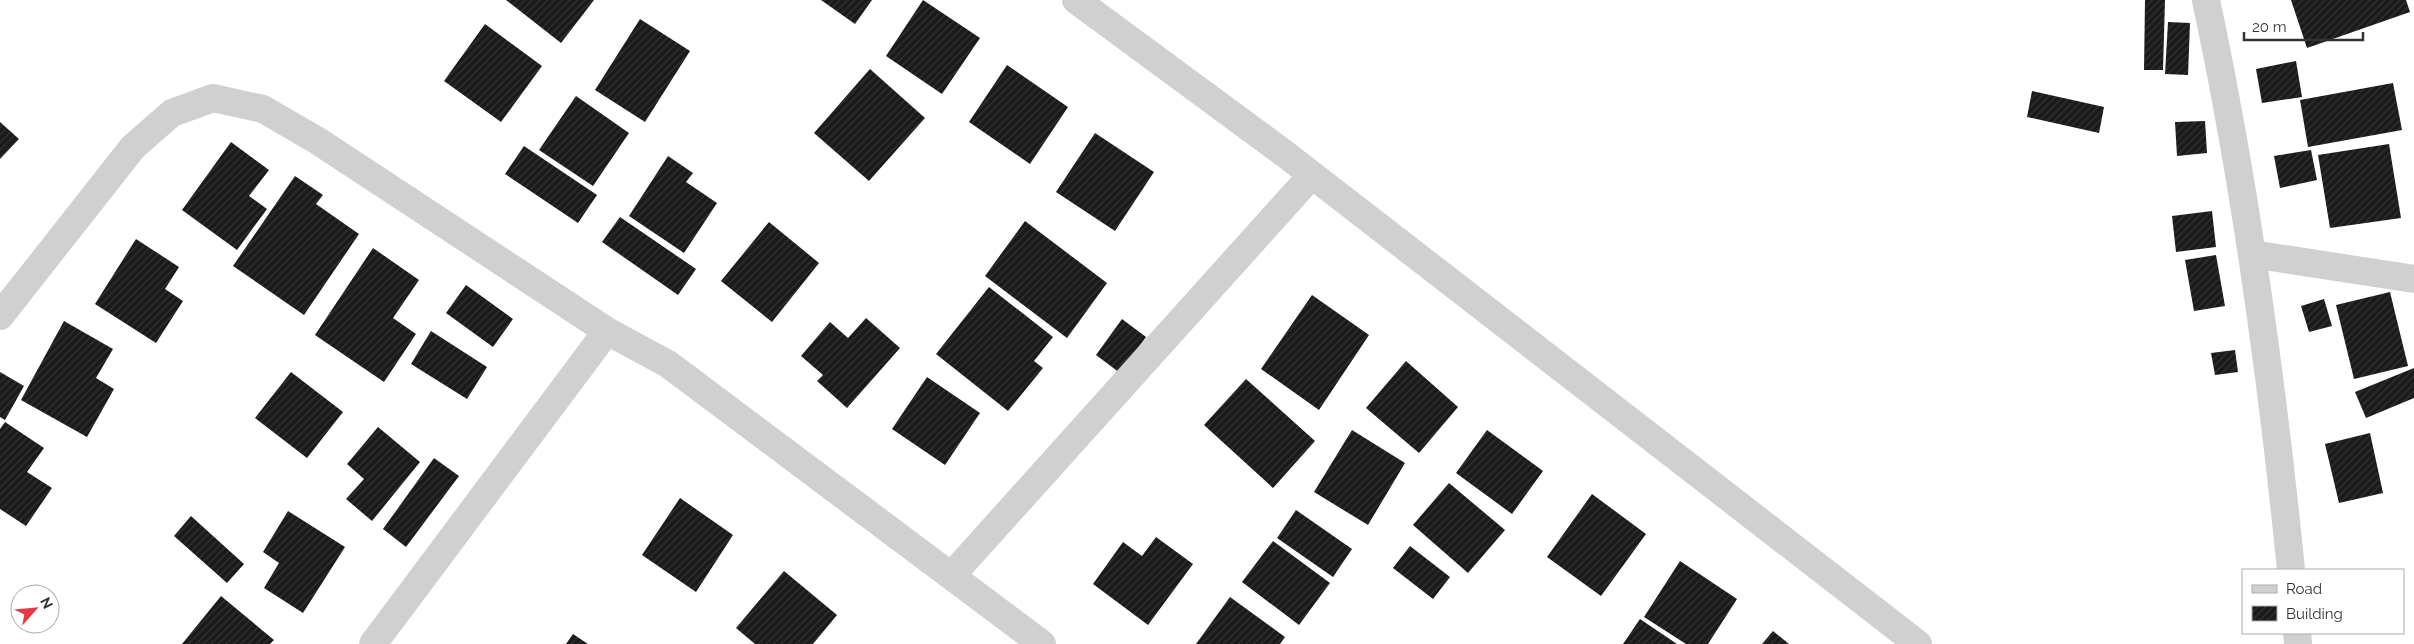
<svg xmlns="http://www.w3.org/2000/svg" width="2414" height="644" viewBox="0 0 2414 644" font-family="Raleway,sans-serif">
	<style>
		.building { fill: url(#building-hatch) }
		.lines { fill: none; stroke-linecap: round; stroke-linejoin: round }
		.minor { stroke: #d0d0d0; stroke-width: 28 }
		.tertiary { stroke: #d0d0d0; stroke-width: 28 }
	</style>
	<defs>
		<pattern id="building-hatch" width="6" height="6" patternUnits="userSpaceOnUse" patternTransform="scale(1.25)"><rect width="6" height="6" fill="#1a1a1a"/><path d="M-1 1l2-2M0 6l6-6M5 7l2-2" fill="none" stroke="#333"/></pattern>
	</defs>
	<rect width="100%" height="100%" fill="#fff"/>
	<path class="building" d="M506 0H594L561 43Z
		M821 0H872L855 24Z
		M923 0 980 38 942 94 886 56Z
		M2145 0H2165L2163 70H2144Z
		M2291 0H2406L2410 12 2307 48Z
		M640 19 690 51 645 122 595 90Z
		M2168 22 2190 23 2188 75 2165 74Z
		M485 24 542 66 501 122 444 81Z
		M2296 61 2302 97 2262 103 2256 69Z
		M1007 65 1068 107 1030 164 969 122Z
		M870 69 925 118 869 181 814 133Z
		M2393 83 2402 130 2308 147 2300 100Z
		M2032 91 2104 107 2099 133 2027 117Z
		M576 96 629 133 593 186 539 150Z
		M2205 121 2207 153 2177 156 2175 122Z
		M0 122 19 139 0 159Z
		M1095 133 1154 172 1115 231 1056 192Z
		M231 142 269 170 249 196 267 209 237 250 182 210Z
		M2389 144 2401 218 2330 228 2318 155Z
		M524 146 597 195 578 223 505 174Z
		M2311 150 2317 180 2280 188 2274 156Z
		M668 156 693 173 686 182 717 203 684 253 629 216Z
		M295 176 323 195 316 204 359 234 304 315 233 266Z
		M2212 211 2216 247 2176 252 2172 216Z
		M620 217 696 269 678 295 602 242Z
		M1025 221 1107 283 1067 338 985 276Z
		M769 222 819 263 772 322 721 281Z
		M136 239 179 267 165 289 183 301 156 343 95 304Z
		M373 248 419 280 393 318 416 334 384 382 315 335Z
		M2216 255 2225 306 2194 311 2185 260Z
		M466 285 513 319 493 347 446 313Z
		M989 287 1053 337 1034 361 1043 368 1008 411 936 354Z
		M2390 292 2408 366 2354 379 2336 305Z
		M1312 295 1369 335 1319 410 1261 369Z
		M2324 299 2332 326 2309 332 2301 306Z
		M866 318 900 348 847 408 817 381 823 375 801 356 830 322 848 338Z
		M1122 319 1146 337 1120 373 1096 355Z
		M64 321 113 349 96 378 114 389 87 437 21 400Z
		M431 331 487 367 467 399 411 364Z
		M2235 350 2238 372 2215 375 2211 353Z
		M1406 361 1458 407 1419 453 1366 408Z
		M2414 368V398L2366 418 2355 392Z
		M0 372 24 386 5 420 0 417Z
		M291 372 343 412 307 458 255 418Z
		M927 377 980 413 945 465 892 429Z
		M1246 379 1315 441 1273 488 1204 425Z
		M5 422 44 448 27 472 52 488 26 526 0 509V429Z
		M378 427 420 462 372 521 346 499 364 479 347 464Z
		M1352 430 1405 463 1368 525 1314 492Z
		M1487 430 1543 471 1512 514 1456 473Z
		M2370 433 2383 493 2339 503 2325 444Z
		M434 458 459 476 406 547 383 529Z
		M1449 483 1505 530 1468 573 1413 525Z
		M1592 494 1646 534 1601 596 1547 557Z
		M680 498 733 535 696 592 642 555Z
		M1296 510 1352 549 1333 577 1277 538Z
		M288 511 345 547 303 613 264 588 279 563 263 552Z
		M191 516 244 564 227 583 174 536Z
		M1156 537 1193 564 1148 625 1093 584 1123 542 1142 556Z
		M1273 541 1330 583 1299 625 1242 582Z
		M1410 546 1450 577 1433 599 1393 568Z
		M1680 561 1737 599 1708 644H1686L1644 617Z
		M784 571 837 615 813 644H755L736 628Z
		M221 596 274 640 270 644H182Z
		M1230 597 1285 637 1280 644H1196Z
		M1640 619 1677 644H1623Z
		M1773 631 1789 644H1762Z
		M573 634 588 644H566Z"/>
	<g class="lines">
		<path class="minor" d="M1076 0 1285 154 1918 644
			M2252 254 2414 279
			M0 316 133 147 172 113 213 98 263 109 318 141 607 331 668 364 1042 644
			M952 575 1312 175
			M373 644 607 331"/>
		<path class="tertiary" d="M2206 0C2246 188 2272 379 2291 570
			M2297 633 2298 644"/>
	</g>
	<rect x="2242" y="569" width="162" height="65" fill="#ffffff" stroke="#adadad"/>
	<rect x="2252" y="585" width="25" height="8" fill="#d0d0d0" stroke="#adadad"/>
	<text x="2286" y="594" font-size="15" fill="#333333">Road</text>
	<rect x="2252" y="606" width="25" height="15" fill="url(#building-hatch)" stroke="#adadad"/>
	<text x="2286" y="619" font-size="15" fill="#333333">Building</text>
	<g transform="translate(35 609) rotate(63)"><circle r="24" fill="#ffffff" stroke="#adadad"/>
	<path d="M0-4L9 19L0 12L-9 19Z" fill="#e63946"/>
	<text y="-8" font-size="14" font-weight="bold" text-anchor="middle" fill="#333333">N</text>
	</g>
	<path d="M2244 32v8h119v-8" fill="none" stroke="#333333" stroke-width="2.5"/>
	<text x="2252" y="32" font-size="15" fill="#333333" stroke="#ffffff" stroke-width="4" paint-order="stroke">20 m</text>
</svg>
